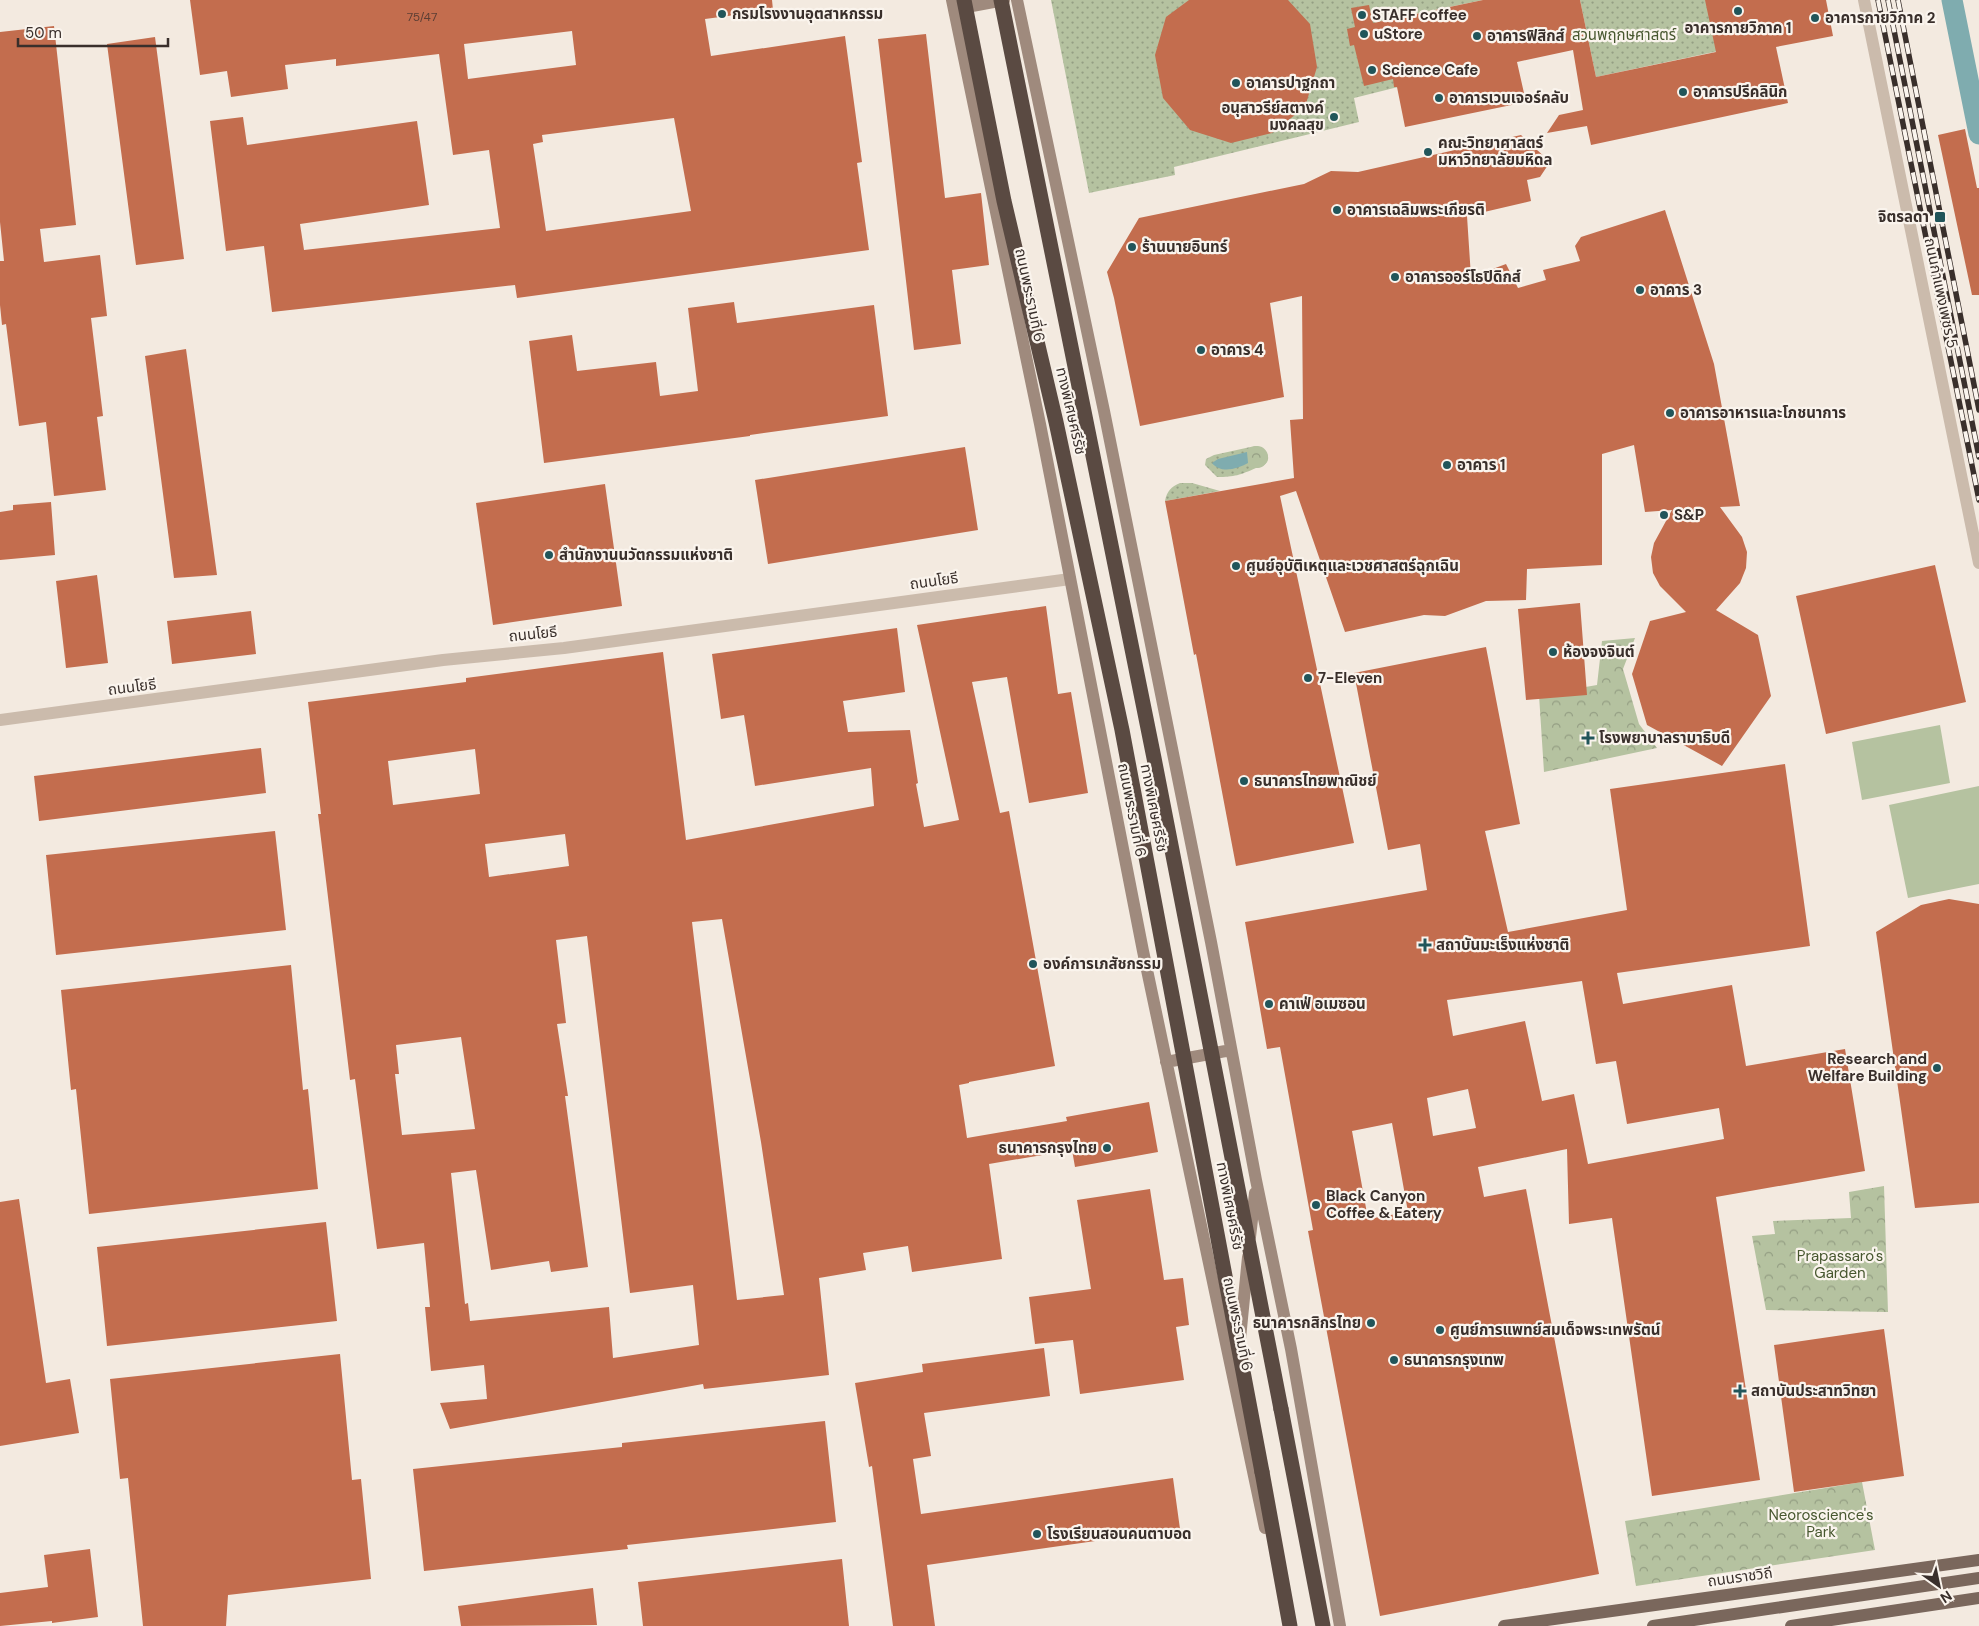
<svg xmlns="http://www.w3.org/2000/svg" width="1979" height="1626" viewBox="0 0 1979 1626" font-family="'DM Sans','Noto Sans Thai',sans-serif">
	<style>
		.grass { fill: url(#grass-dots) }
		.forest { fill: url(#forest-crowns) }
		.pitch { fill: #b5c2a0 }
		.water { fill: #7facaf }
		.lines { fill: none; stroke-linecap: round; stroke-linejoin: round }
		.canal { stroke: #7facaf; stroke-width: 21 }
		.building { fill: #c36d4e; fill-rule: evenodd }
		.tertiary { stroke: #cbbbac; stroke-width: 12 }
		.secondary { stroke: #9f8a7d; stroke-width: 12 }
		.primary { stroke: #7a675c; stroke-width: 12 }
		.motorway { stroke: #5a4a42; stroke-width: 15 }
		.rail-casing { stroke: #392f2b; stroke-width: 5.5 }
		.rail { stroke: #faf4ed; stroke-width: 4; stroke-dasharray: 11; stroke-linecap: butt }
		.motorway-bridge { stroke: #5a4a42; stroke-width: 15 }
		.poi-dot { fill: #21555a; stroke: #faf4ed; stroke-width: 2 }
		.labels { text-anchor: middle; dominant-baseline: central; stroke-width: 4.5; stroke-linejoin: round; paint-order: stroke }
		.number-label { font-size: 12px; fill: #5c3e34 }
		.poi-label { font-size: 15px; font-weight: bold; fill: #392f2b; stroke: #faf4ed; text-anchor: start }
		.park-label { font-size: 15px; fill: #47572f; stroke: #faf4ed }
		.street-label { font-size: 15px; fill: #392f2b; stroke: #faf4ed }
	</style>
	<defs>
		<pattern id="grass-dots" width="8" height="8" patternUnits="userSpaceOnUse" patternTransform="scale(1.25)"><rect width="8" height="8" fill="#b5c2a0"/><path d="M2 2h.1M6 6h.1" fill="none" stroke="#949e83" stroke-width="1.8" stroke-linecap="round"/></pattern>
		<pattern id="forest-crowns" width="20" height="18" patternUnits="userSpaceOnUse" patternTransform="scale(1.25)"><rect width="20" height="18" fill="#b5c2a0"/><path d="M2 6a3 3 0 1 1 6 0M12 15a3 3 0 1 1 6 0" fill="none" stroke="#949e83"/></pattern>
	</defs>
	<rect width="100%" height="100%" fill="#f3eae0"/>
	<path class="grass" d="M1051 0H1483L1381 21 1398 87 1354 98 1359 122 1174 167 1175 175 1089 193Z
		M1580 0H1705L1775 39 1596 77Z
		M1255 446C1264 446 1274 458 1264 465 1260 468 1260 467 1256 468 1240 475 1235 477 1217 477L1205 465 1206 459 1214 455Z
		M1180 483H1192L1220 491 1165 501C1167 491 1171 487 1180 483Z"/>
	<path class="forest" d="M1246 457a11 11 0 1 1 22 0a11 11 0 1 1-22 0Z
		M1635 638 1623 669 1639 724 1657 748 1544 772 1539 695 1597 685 1602 641Z
		M1884 1186 1888 1312 1766 1310 1752 1236 1775 1234 1773 1221 1851 1218 1849 1192Z
		M1862 1482 1875 1550 1636 1586 1625 1521Z"/>
	<path class="pitch" d="M1940 725 1950 783 1862 800 1852 742Z
		M1979 786V884L1908 898 1889 805Z"/>
	<path class="water" d="M1247 452 1248 463C1237 469 1221 474 1212 463L1218 459Z"/>
	<g class="lines">
		<path class="canal" d="M1952 0 1979 134"/>
	</g>
	<path class="building" d="M190 0H772L773 10 705 19 711 56 845 36 862 162 857 163 869 250 517 298 515 285 272 312 264 246 226 251 210 121 243 117 247 145 417 121 429 205 300 224 304 250 500 228 489 150 453 155 439 54 336 66V59L285 65 288 89 231 97 227 71 200 75ZM572 31 576 65 468 79 464 44ZM674 118 691 211 546 231 533 144 543 142 542 135Z
		M1189 0H1288L1310 24 1317 67 1305 107 1272 133 1231 143 1190 130 1163 98 1155 55 1166 17Z
		M1483 0H1580L1596 77 1716 52 1705 0H1826L1833 36 1776 47 1788 103 1591 145 1587 126 1547 133 1559 115 1583 110 1573 50 1517 62 1526 102 1405 127 1397 87H1394L1393 79 1364 86 1354 45 1350 46 1347 29 1355 27 1351 8 1369 5 1373 23Z
		M54 26 76 225 40 229 44 262 100 255 107 316 91 318 103 416 97 417 106 490 54 496 46 422 19 426 6 324 2 325 0 305V261H4L0 222V32Z
		M926 34 945 198 981 193 989 265 952 270 961 344 914 350 878 39Z
		M155 37 184 259 136 265 107 44Z
		M1965 129 1977 188H1979V295H1972L1938 135Z
		M1521 135 1550 162 1540 177 1527 180 1531 201 1467 216 1471 277 1506 264 1518 288 1546 280 1543 270 1580 261 1575 246 1581 237 1665 210 1714 364 1740 506 1720 507 1742 537 1747 552 1746 568 1740 583 1716 610 1758 635 1771 696 1722 766 1647 725 1632 674 1650 621 1686 612 1660 586 1653 573 1651 557 1654 543 1672 510 1645 512 1634 445 1602 454V565L1527 569 1526 600 1486 601 1445 616 1424 615 1345 632 1296 491 1280 496 1354 843 1236 866 1196 654 1194 655 1165 501 1294 478 1290 420 1303 419 1302 296 1270 303 1284 397 1140 426 1114 298 1107 272 1139 218 1304 184 1331 171 1358 172Z
		M734 302 737 323 874 305 888 416 750 435V436L544 463 529 341 572 335 577 371 656 362 660 396 698 391 688 308Z
		M186 349 217 575 174 578 145 356Z
		M965 447 978 530 768 564 755 480Z
		M605 484 622 606 493 625 476 503Z
		M51 502 55 555 0 560V512L13 510V505Z
		M1935 565 1966 702 1826 734 1796 596Z
		M97 575 108 663 66 668 56 581Z
		M1580 603 1587 695 1526 700 1518 609Z
		M1046 606 1058 694 1071 692 1088 793 1029 803 1007 677 972 682 1000 813 1009 811 1055 1066 969 1082V1083L959 1085 967 1138 1067 1121 1066 1117 1149 1102 1158 1152 1075 1167 1072 1150 989 1164 1002 1259 912 1272 908 1246 863 1253 866 1270 819 1278 829 1375 704 1389 703 1384 450 1429 440 1403 487 1399 484 1365 431 1371 425 1307H430L424 1243 377 1249 355 1079 350 1080 318 814H321L308 702 466 682V678L663 652 686 840 874 806 871 768 755 786 744 715 721 719 712 654 897 628 905 692 843 701 848 732 910 730 918 783 916 784 924 827 959 820 917 625ZM475 749 480 794 393 805 388 761ZM565 834 569 866 489 877 485 844ZM722 919 761 1142 784 1295 737 1300 692 922ZM587 936 630 1293 693 1285 699 1345 613 1358 609 1307 470 1321 468 1303 465 1304 451 1173 476 1170 491 1270 549 1261 551 1272 588 1267 565 1096H568L557 1024 566 1023 556 940ZM461 1037 475 1129 402 1135 395 1074H399L396 1045Z
		M251 611 256 654 172 664 167 621Z
		M1486 647 1520 824 1485 831 1508 932 1627 910 1610 789 1785 764 1810 946 1617 973 1623 1004 1732 985 1746 1066 1845 1049 1865 1171 1716 1197 1760 1480 1652 1496 1612 1218 1569 1224 1567 1149 1478 1167 1484 1197 1526 1189 1599 1574 1380 1616 1308 1231 1313 1230 1280 1047 1267 1049 1245 922 1427 890 1420 844 1388 850 1354 673ZM1582 981 1596 1064 1616 1061 1627 1124 1719 1108 1724 1139 1588 1164 1574 1094 1542 1101 1525 1021 1453 1036 1447 1000ZM1468 1089 1476 1128 1433 1136 1427 1098ZM1392 1123 1408 1212 1368 1219 1352 1131Z
		M261 748 266 793 39 821 34 776Z
		M275 831 286 930 56 955 46 855Z
		M1949 899 1979 904V1203L1915 1208 1876 932 1921 905Z
		M291 965 303 1090 308 1089 318 1189 89 1214 76 1089 71 1090 61 990Z
		M1150 1189 1164 1280 1183 1278 1189 1325 1176 1327 1184 1380 1080 1394 1073 1340 1035 1344 1029 1297 1091 1289 1077 1200Z
		M19 1199 46 1383 70 1379 79 1433 0 1446V1202Z
		M326 1222 337 1321 107 1346 97 1247Z
		M1884 1329 1904 1476 1794 1492 1774 1345Z
		M1044 1348 1050 1396 924 1413 931 1456 913 1459 921 1514 1173 1478 1180 1529 927 1565 935 1626H893L872 1466 869 1467 855 1383 923 1372 922 1364Z
		M340 1354 352 1480 361 1479 371 1579 228 1595 226 1626H143L128 1478 120 1479 110 1379Z
		M825 1421 836 1522 627 1545 628 1549 424 1571 413 1469 622 1447V1443Z
		M90 1549 98 1617 52 1623V1621L0 1626V1593L48 1587 44 1555Z
		M842 1559 849 1626H643L638 1582Z
		M593 1588 597 1625 461 1626 458 1606Z"/>
	<g class="lines">
		<path class="tertiary" d="M1864 0 1979 563
			M0 720 443 660 564 648 1070 579"/>
		<path class="secondary" d="M952 0 1040 424 1143 951 1265 1528
			M1017 0 1104 411 1211 942 1256 1180 1291 1349 1340 1626
			M956 9 1004 0
			M1166 1062 1231 1050
			M1250 1237 1255 1193
			M1240 1339 1248 1257"/>
		<path class="primary" d="M1504 1626 1979 1560
			M1653 1626 1979 1578
			M1791 1626 1979 1598"/>
		<path class="motorway" d="M1281 1409 1323 1626
			M1262 1472 1290 1626"/>
		<defs>
			<path id="rail" d="M1878 0 1979 500
				M1888 0 1979 457
				M1898 0 1979 410"/>
		</defs>
		<use href="#rail" class="rail-casing"/>
		<use href="#rail" class="rail"/>
		<path class="motorway-bridge" d="M964 0 1004 201 1056 422 1122 730 1262 1472
			M1001 0 1154 758 1281 1409"/>
	</g>
	<g class="poi-dot">
		<circle cx="1738" cy="11" r="5"/>
		<circle cx="722" cy="14" r="5"/>
		<circle cx="1362" cy="15" r="5"/>
		<circle cx="1815" cy="18" r="5"/>
		<circle cx="1364" cy="34" r="5"/>
		<circle cx="1477" cy="36" r="5"/>
		<circle cx="1372" cy="70" r="5"/>
		<circle cx="1236" cy="83" r="5"/>
		<circle cx="1683" cy="92" r="5"/>
		<circle cx="1439" cy="98" r="5"/>
		<circle cx="1334" cy="117" r="5"/>
		<circle cx="1428" cy="152" r="5"/>
		<circle cx="1337" cy="210" r="5"/>
		<rect x="1934" y="211" width="12" height="12" rx="2.5"/>
		<circle cx="1132" cy="247" r="5"/>
		<circle cx="1395" cy="277" r="5"/>
		<circle cx="1640" cy="290" r="5"/>
		<circle cx="1201" cy="350" r="5"/>
		<circle cx="1670" cy="413" r="5"/>
		<circle cx="1447" cy="465" r="5"/>
		<circle cx="1664" cy="515" r="5"/>
		<circle cx="549" cy="555" r="5"/>
		<circle cx="1236" cy="566" r="5"/>
		<circle cx="1553" cy="652" r="5"/>
		<circle cx="1308" cy="678" r="5"/>
		<path d="M1585.5 730.5h5v5h5v5h-5v5h-5v-5h-5v-5h5z"/>
		<circle cx="1244" cy="781" r="5"/>
		<path d="M1422.5 937.5h5v5h5v5h-5v5h-5v-5h-5v-5h5z"/>
		<circle cx="1033" cy="964" r="5"/>
		<circle cx="1269" cy="1004" r="5"/>
		<circle cx="1937" cy="1068" r="5"/>
		<circle cx="1107" cy="1148" r="5"/>
		<circle cx="1316" cy="1205" r="5"/>
		<circle cx="1371" cy="1323" r="5"/>
		<circle cx="1440" cy="1330" r="5"/>
		<circle cx="1394" cy="1360" r="5"/>
		<path d="M1737.5 1383.5h5v5h5v5h-5v5h-5v-5h-5v-5h5z"/>
		<circle cx="1037" cy="1534" r="5"/>
	</g>
	<g class="labels">
		<g class="number-label">
			<text x="422" y="17">75/47</text>
		</g>
		<g class="poi-label">
			<text x="732" y="14">กรมโรงงานอุตสาหกรรม</text>
			<text x="1372" y="15">STAFF coffee</text>
			<text x="1825" y="18">อาคารกายวิภาค 2</text>
			<text x="1738" y="28" text-anchor="middle">อาคารกายวิภาค 1</text>
			<text x="1374" y="34">uStore</text>
			<text x="1487" y="36">อาคารฟิสิกส์</text>
			<text x="1382" y="70">Science Cafe</text>
			<text x="1246" y="83">อาคารปาฐกถา</text>
			<text x="1693" y="92">อาคารปรีคลินิก</text>
			<text x="1449" y="98">อาคารเวนเจอร์คลับ</text>
			<text x="1324" y="108" text-anchor="end">อนุสาวรีย์สตางค์<tspan x="1324" dy="17">มงคลสุข</tspan></text>
			<text x="1438" y="143">คณะวิทยาศาสตร์<tspan x="1438" dy="17">มหาวิทยาลัยมหิดล</tspan></text>
			<text x="1347" y="210">อาคารเฉลิมพระเกียรติ</text>
			<text x="1929" y="217" text-anchor="end">จิตรลดา</text>
			<text x="1142" y="247">ร้านนายอินทร์</text>
			<text x="1405" y="277">อาคารออร์โธปิดิกส์</text>
			<text x="1650" y="290">อาคาร 3</text>
			<text x="1211" y="350">อาคาร 4</text>
			<text x="1680" y="413">อาคารอาหารและโภชนาการ</text>
			<text x="1457" y="465">อาคาร 1</text>
			<text x="1674" y="515">S&amp;P</text>
			<text x="559" y="555">สำนักงานนวัตกรรมแห่งชาติ</text>
			<text x="1246" y="566">ศูนย์อุบัติเหตุและเวชศาสตร์ฉุกเฉิน</text>
			<text x="1563" y="652">ห้องจงจินต์</text>
			<text x="1318" y="678">7-Eleven</text>
			<text x="1599" y="738">โรงพยาบาลรามาธิบดี</text>
			<text x="1254" y="781">ธนาคารไทยพาณิชย์</text>
			<text x="1436" y="945">สถาบันมะเร็งแห่งชาติ</text>
			<text x="1043" y="964">องค์การเภสัชกรรม</text>
			<text x="1279" y="1004">คาเฟ่ อเมซอน</text>
			<text x="1927" y="1059" text-anchor="end">Research and<tspan x="1927" dy="17">Welfare Building</tspan></text>
			<text x="1097" y="1148" text-anchor="end">ธนาคารกรุงไทย</text>
			<text x="1326" y="1196">Black Canyon<tspan x="1326" dy="17">Coffee &amp; Eatery</tspan></text>
			<text x="1361" y="1323" text-anchor="end">ธนาคารกสิกรไทย</text>
			<text x="1450" y="1330">ศูนย์การแพทย์สมเด็จพระเทพรัตน์</text>
			<text x="1404" y="1360">ธนาคารกรุงเทพ</text>
			<text x="1751" y="1391">สถาบันประสาทวิทยา</text>
			<text x="1047" y="1534">โรงเรียนสอนคนตาบอด</text>
		</g>
		<g class="park-label">
			<text x="1624" y="35">สวนพฤกษศาสตร์</text>
			<text x="1840" y="1256">Prapassaro's<tspan x="1840" dy="17">Garden</tspan></text>
			<text x="1821" y="1515">Neoroscience's<tspan x="1821" dy="17">Park</tspan></text>
		</g>
		<g class="street-label">
			<text transform="translate(1941 293) rotate(78)">ถนนกำแพงเพชร 5</text>
			<text transform="translate(1030 295) rotate(78)">ถนนพระรามที่ 6</text>
			<text transform="translate(1071 411) rotate(77)">ทางพิเศษศรีรัช</text>
			<text transform="translate(934 581) rotate(-8)">ถนนโยธี</text>
			<text transform="translate(533 634) rotate(-6)">ถนนโยธี</text>
			<text transform="translate(132 687) rotate(-7)">ถนนโยธี</text>
			<text transform="translate(1154 808) rotate(79)">ทางพิเศษศรีรัช</text>
			<text transform="translate(1132 810) rotate(79)">ถนนพระรามที่ 6</text>
			<text transform="translate(1230 1206) rotate(79)">ทางพิเศษศรีรัช</text>
			<text transform="translate(1238 1324) rotate(78)">ถนนพระรามที่ 6</text>
			<text transform="translate(1740 1577) rotate(-8)">ถนนราชวิถี</text>
		</g>
	</g>
	<g transform="translate(1939 1586) rotate(147)" stroke="#faf4ed" stroke-width="4" paint-order="stroke">
	<path d="M0-4L9 19L0 12L-9 19Z" fill="#392f2b"/>
	<text y="-8" font-size="14" font-weight="bold" text-anchor="middle" fill="#392f2b">N</text>
	</g>
	<path d="M18 38v8h150v-8" fill="none" stroke="#392f2b" stroke-width="2.5"/>
	<text x="25" y="38" font-size="15" fill="#392f2b" stroke="#faf4ed" stroke-width="4" paint-order="stroke">50 m</text>
</svg>
